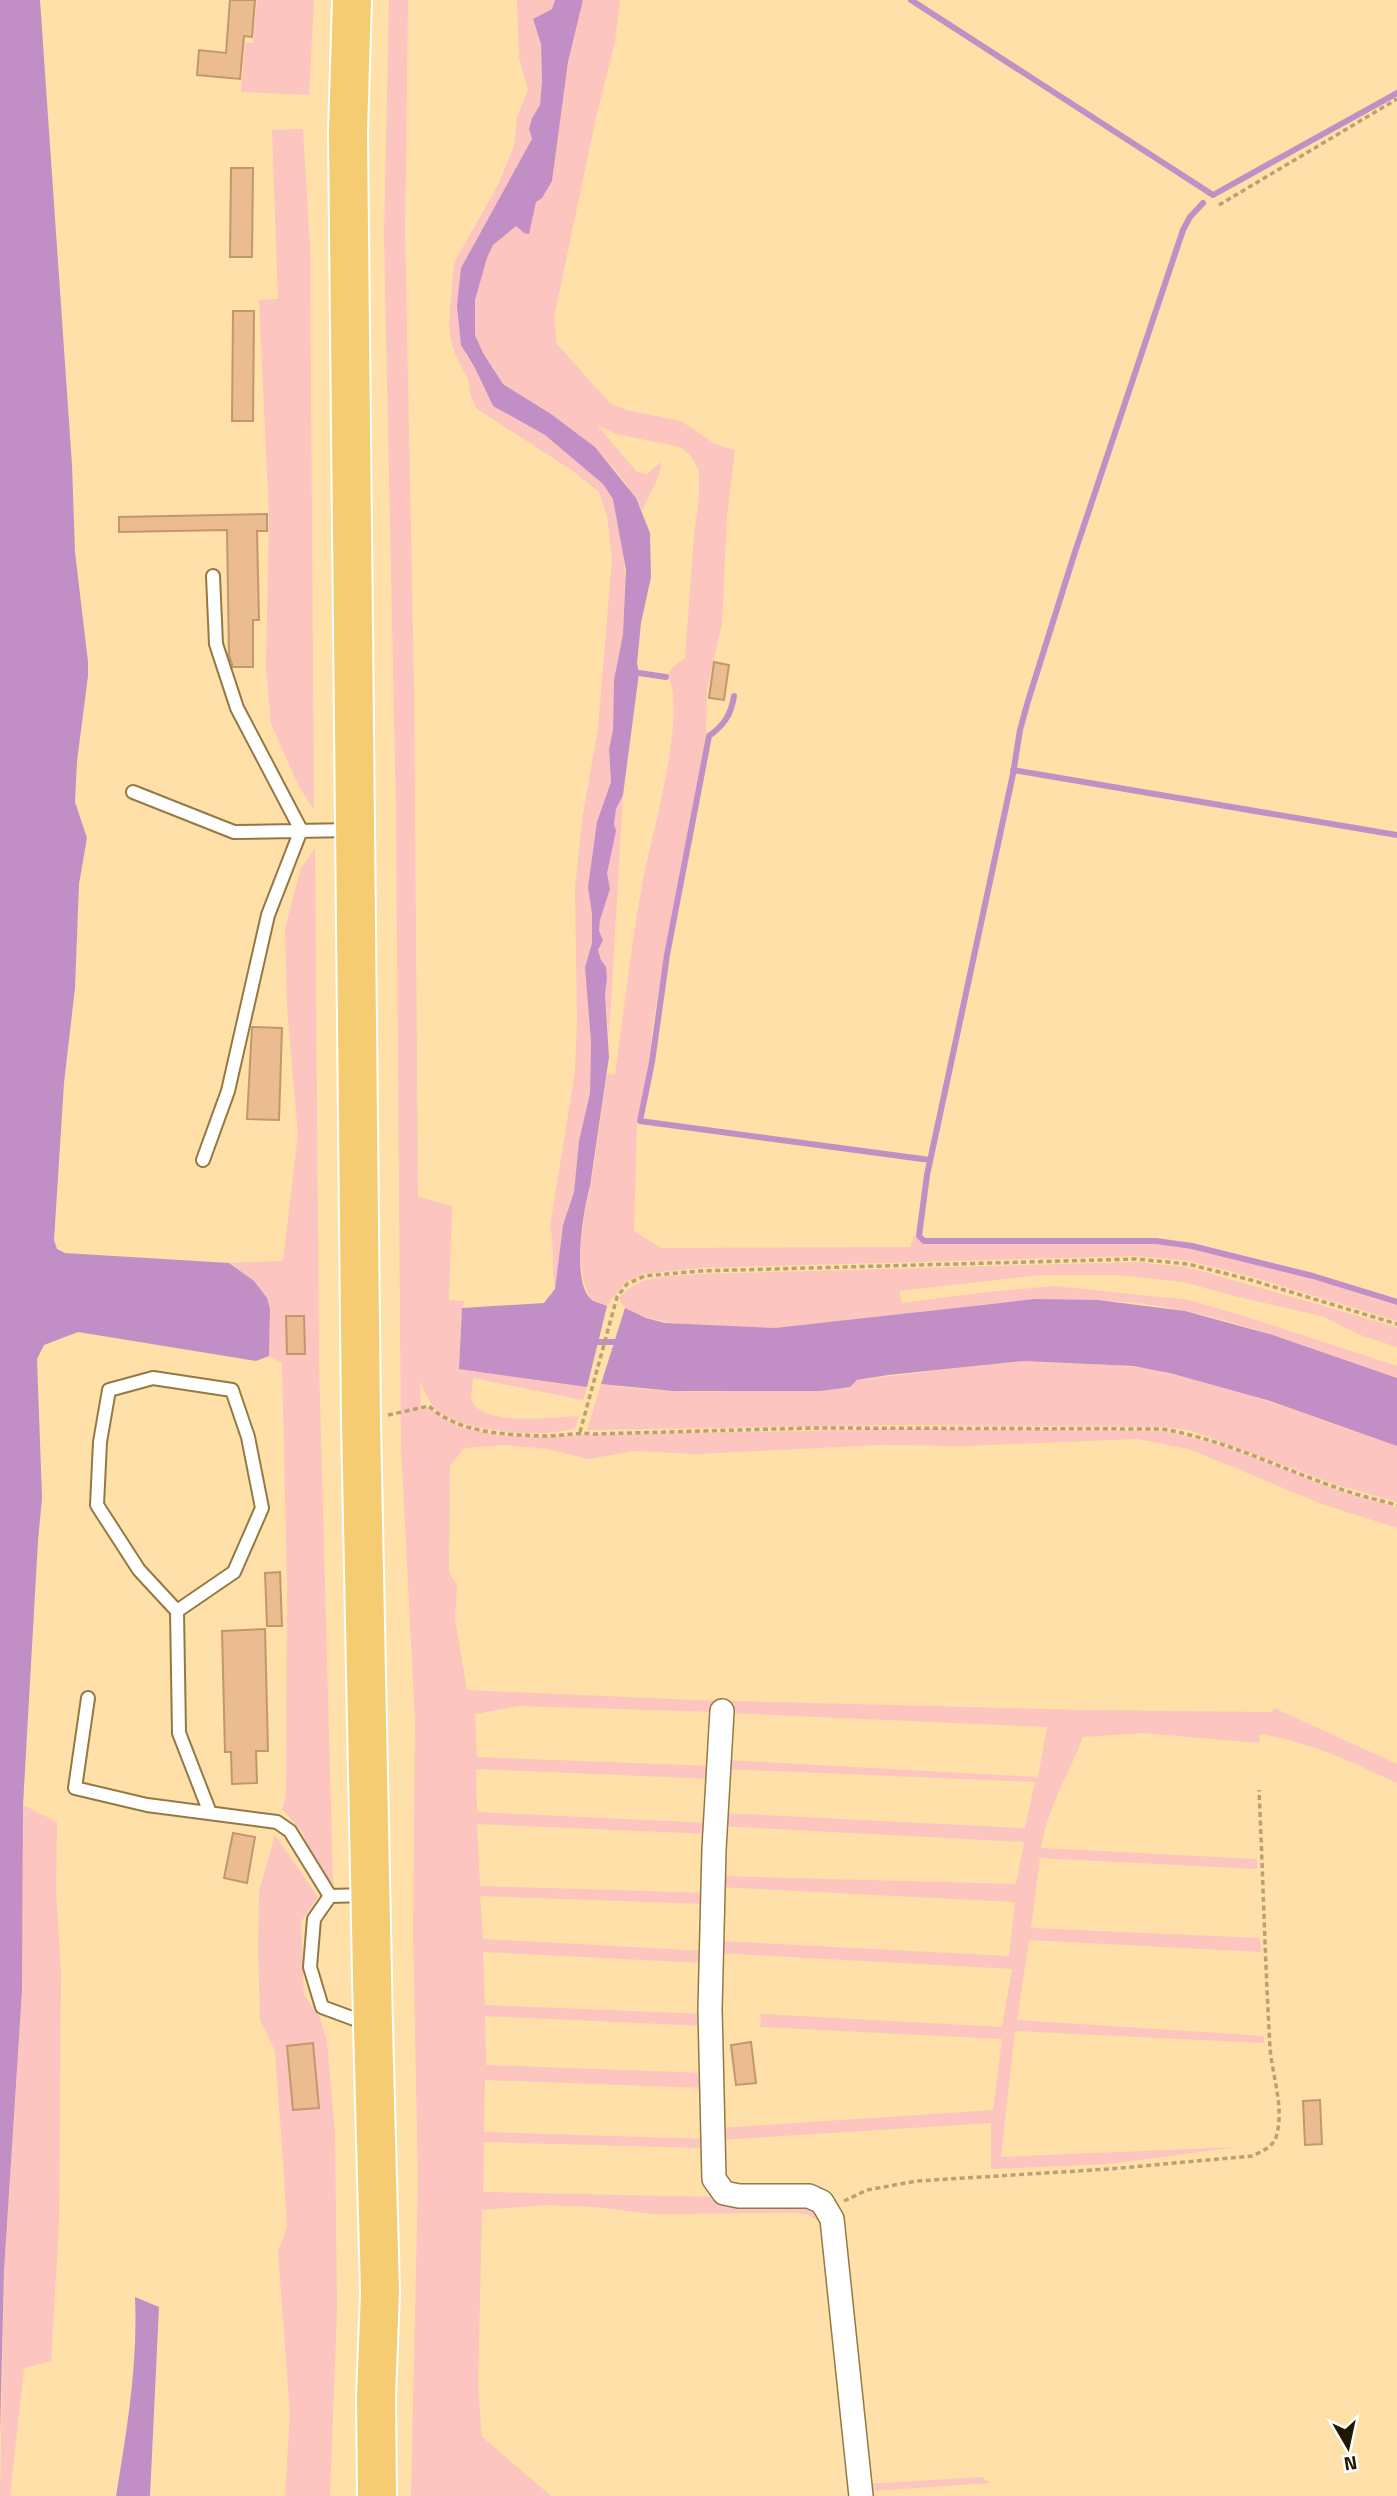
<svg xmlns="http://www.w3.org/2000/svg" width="1397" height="2496" viewBox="0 0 1397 2496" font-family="'Titillium Web',sans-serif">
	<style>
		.green { fill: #fcc5c0; fill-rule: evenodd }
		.water { fill: #c18fc5 }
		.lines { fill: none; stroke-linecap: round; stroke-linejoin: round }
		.stream { stroke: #c18fc5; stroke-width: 6 }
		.building { fill: #ecbc91; stroke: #c4966c; stroke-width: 2 }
		.service-casing { stroke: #947943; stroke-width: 16 }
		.minor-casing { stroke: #947943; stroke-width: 26 }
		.trunk-casing { stroke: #fff; stroke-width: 42 }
		.path { stroke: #b9a174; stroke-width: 3.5; stroke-dasharray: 5 3.5; stroke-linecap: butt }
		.service { stroke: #fff; stroke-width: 12 }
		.minor { stroke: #fff; stroke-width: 23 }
		.trunk { stroke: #f6cc73; stroke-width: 38 }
	</style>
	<rect width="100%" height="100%" fill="#fee0a8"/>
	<path class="green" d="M257 0H314L309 95 241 92 245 43H253Z
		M389 0H408L405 232 414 685 418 1197 452 1206 449 1300 465 1301 462 1308 459 1368 587 1387 583 1400 473 1378C473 1385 470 1394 472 1400 480 1427 557 1417 579 1416L575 1429C566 1430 557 1432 548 1433 522 1435 462 1429 440 1413 430 1405 425 1393 420 1381L421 1411 429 1407C456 1435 507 1437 544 1437 561 1437 576 1433 593 1435L896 1429 1161 1431C1222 1440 1277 1469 1335 1489 1355 1496 1376 1501 1397 1507V1528L1322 1504 1189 1449 1137 1439 965 1446 880 1445 696 1454 635 1451 588 1459 547 1449 504 1445 464 1448 450 1466 449 1573 457 1585 455 1619 467 1690 716 1701V1712L519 1706 475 1714 477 1757 712 1766V1779L476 1769 477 1812 710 1823 709 1834 477 1824 480 1886 708 1893 707 1904 480 1896 483 1939 705 1951V1963L483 1952 485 2005 705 2014V2026L485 2016 486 2065 705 2073V2088L485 2080 484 2132 705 2139V2148L484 2142 483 2192 716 2197 793 2202 816 2210 827 2226 807 2214 794 2213 651 2214 595 2207 545 2205 482 2210 478 2386 482 2437 551 2496H411L418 2180 413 1934 415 1719 401 1447 396 810 384 236Z
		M517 0H555L552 9 533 19 541 44 542 81 540 105 532 118V139L461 268 466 355 475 368 493 406 545 435 603 484 613 499 622 539 626 587 623 634 614 680 613 730 609 749 611 782 605 802 590 902 592 914V943L585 967 591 1042 590 1093 579 1141 574 1192 563 1225 555 1289C551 1268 555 1247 550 1226L575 1072 577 1020 575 889 582 820 598 728 612 559 607 516 599 492 573 471 477 409 470 395 469 381 455 354 451 340 449 323 454 263 499 183 514 146 517 117 528 90 519 57Z
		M583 0H620L615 41 597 113 554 317 557 344 610 403 626 410 681 421 715 444 735 450 727 516 722 623 707 689 706 734 653 1023 649 1062 637 1124 634 1231 661 1248 910 1247 914 1235 923 1244H1156L1191 1248 1313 1278 1397 1306V1321L1252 1277 1189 1261 1136 1256 700 1268 644 1274 625 1282 607 1306 591 1299C572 1264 583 1224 590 1187 597 1150 601 1111 607 1074L615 1075C624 1010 631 944 643 880 652 834 687 715 668 675L673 667 685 658 694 535 699 498V471L691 456 680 447 616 434 597 425 637 472 647 474 661 462C661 478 648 496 642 511L625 482 595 447 551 414 503 384 483 353 475 335V300L487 258 493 245 516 225 529 233 536 202 552 181 568 62Z
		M303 129 310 249 314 809 299 787 271 723 266 668 269 517 259 300 278 299 272 130Z
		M623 795 609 1036 605 994 606 968 601 960 598 950 603 940 599 931 600 920 610 889 607 873 616 809Z
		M315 848 319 1363 333 1884 317 1865 302 1832 282 1809 286 1796 287 1585 282 1363 269 1356C270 1307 275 1293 229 1263L283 1261 298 1134 287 1008 285 928 301 868ZM286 1316H304L305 1354Z
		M1136 1262 1187 1267 1397 1327V1347L1363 1336 1321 1316 1230 1295 1183 1282 1118 1275H1041L899 1291 902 1303 979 1293 1054 1286 1189 1300 1247 1317 1397 1366V1378C1327 1355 1258 1326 1185 1311 1084 1289 982 1304 880 1317 845 1322 810 1327 775 1328 745 1329 644 1327 625 1307 622 1305 621 1301 619 1298 638 1273 671 1277 700 1274Z
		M1024 1361C1072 1364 1121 1363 1168 1372 1244 1389 1317 1420 1392 1444L1397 1446V1502L1337 1485 1189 1430 1162 1427 897 1425 587 1430 601 1384C742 1406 883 1373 1024 1361Z
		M731 1701 1082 1710 1272 1712 1274 1708 1397 1764V1783C1351 1762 1311 1742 1260 1734L1259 1743 1143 1733 1083 1737C1069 1774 1047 1808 1041 1848L1257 1859V1869L1040 1858 1031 1928 1260 1938 1261 1952 1029 1940 1017 2020 1264 2036V2043L1015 2031 1001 2157 1239 2147 1107 2164 991 2169V2123L720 2140V2128L993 2110 1002 2039 760 2027 761 2014 1002 2027 1012 1969 718 1953 719 1941 1009 1956 1015 1902 719 1887V1876L1016 1884 1024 1842 721 1826 722 1813 1025 1828 1035 1782 725 1769 726 1760 1038 1777 1047 1727 730 1713Z
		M23 1805 57 1822 56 1890 61 1972 59 2224 51 2361 24 2368 10 2496H0L4 2271 22 1991Z
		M275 1835 318 1897 301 1922 304 1995 320 2018 327 2042 335 2132 337 2308 330 2496H285L290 2415 278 2251 287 2228 284 2175 275 2051 260 2020 258 1950 259 1891ZM312 2043 319 2107 293 2110 287 2046Z
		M982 2477 990 2483 871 2491 865 2484Z"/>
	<path class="water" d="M0 0H40L72 465 75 552 88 662V676L77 761 75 802 87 838 79 884 75 988 64 1083 54 1240 57 1249 65 1253 229 1263 254 1281 267 1298 270 1309 269 1356 256 1361 78 1332 44 1345 37 1359 42 1498 38 1541 23 1805 22 1991 4 2271 0 2436Z
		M555 0H583L568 62 552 181 542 198 536 202 529 234 524 233 516 226 493 245 487 258 475 300V335L483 353 503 384 551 414 595 447 636 498 650 533 651 577 641 623 637 663 639 673 623 795 616 809 614 824 616 831 607 873 610 889 600 920 599 931 603 940 598 950 601 960 606 967 607 978 605 994 609 1057 590 1186C584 1208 570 1283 592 1300 595 1302 603 1304 607 1306L587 1387 459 1369 462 1308 544 1303 555 1289 563 1225 574 1192 579 1141 590 1093 591 1042 585 967 592 943V914L588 887 597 822 611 782 609 749 613 730 614 680 623 634 626 570 613 499 603 484 545 435 493 406 475 368 461 345 457 306 461 268 532 139 529 129 532 118 540 105 542 81 541 44 533 19 552 9Z
		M1035 1299 1098 1300 1185 1311 1273 1335 1397 1378V1446L1267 1400 1170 1373 1133 1366 1024 1361 888 1375 857 1380 850 1387 820 1391H672L601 1384 625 1308 646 1318 665 1323 775 1328Z
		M135 2297 159 2307 150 2496H116C127 2430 138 2364 135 2297Z"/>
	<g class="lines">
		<path class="stream" d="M911 0 1213 195 1397 93
			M1203 203 1190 217 1183 230 1074 555 1028 701 1020 730 1013 774 927 1175 919 1236 924 1241H1156L1192 1246 1313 1276 1397 1302
			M639 673 666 677
			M734 696C731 715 724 725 709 736L667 955 652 1062 640 1121 930 1160
			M1013 770 1397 835
			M593 1342H621"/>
	</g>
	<path class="building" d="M230 0H255L252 37 244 36 240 79 197 75 199 50 226 53Z
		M231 168H253L252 257H230Z
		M233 311H254L253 421H232Z
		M267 514V531H257L259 620H253V667H233L229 655 227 530 119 532V517Z
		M714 662 729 665 724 700 709 698Z
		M252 1027 282 1028 279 1120 247 1119Z
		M286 1316H304L305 1354H287Z
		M280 1572 282 1626H267L265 1573Z
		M265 1629 268 1751H256L257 1783 232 1784 231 1752H225L222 1631Z
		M233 1833 255 1837 247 1883 224 1878Z
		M751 2042 756 2083 736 2085 731 2045Z
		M313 2043 319 2108 293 2110 287 2046Z
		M1320 2100 1322 2144 1305 2145 1303 2101Z"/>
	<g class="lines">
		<defs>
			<path id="service" d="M133 792 234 832 353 830
				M203 1160 228 1091 268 915 301 830 237 708 216 644 213 576
				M177 1611 139 1570 97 1505 100 1442 109 1390 153 1378 232 1390 248 1437 262 1508 234 1572 177 1611 179 1733 210 1813
				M88 1698 75 1788 147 1805 277 1822 290 1831 330 1896 367 1895
				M330 1896 314 1919 310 1967 322 2007 368 2024"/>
			<path id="minor" d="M722 1711 714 1849 710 2009 714 2179 724 2193 739 2196H809L822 2202 832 2219 861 2496"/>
			<path id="trunk" d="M352 0 348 132 361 1421 373 2026 380 2292 376 2397 377 2496"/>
		</defs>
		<use href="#service" class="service-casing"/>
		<use href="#minor" class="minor-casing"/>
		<use href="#trunk" class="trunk-casing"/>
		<path class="path" d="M1219 205 1397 99
			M388 1415 429 1406C457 1433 507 1435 544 1436 562 1436 576 1432 594 1434L812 1428 1162 1429C1223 1439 1277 1467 1335 1487 1355 1495 1376 1499 1397 1505
			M580 1432 617 1297 627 1284 645 1276 700 1271 1136 1259 1188 1264 1251 1280 1397 1324
			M844 2201 867 2190 917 2181 1109 2169 1252 2156C1261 2152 1273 2147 1276 2137 1285 2108 1272 2076 1270 2047 1265 1961 1263 1876 1259 1790"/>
		<use href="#service" class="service"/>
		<use href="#minor" class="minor"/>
		<use href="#trunk" class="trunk"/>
	</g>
	<g transform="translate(1348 2447) rotate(171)" stroke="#ffffff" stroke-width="5" paint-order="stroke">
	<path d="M0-5L12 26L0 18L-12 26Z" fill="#201601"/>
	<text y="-10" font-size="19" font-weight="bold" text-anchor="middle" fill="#201601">N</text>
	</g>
</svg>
